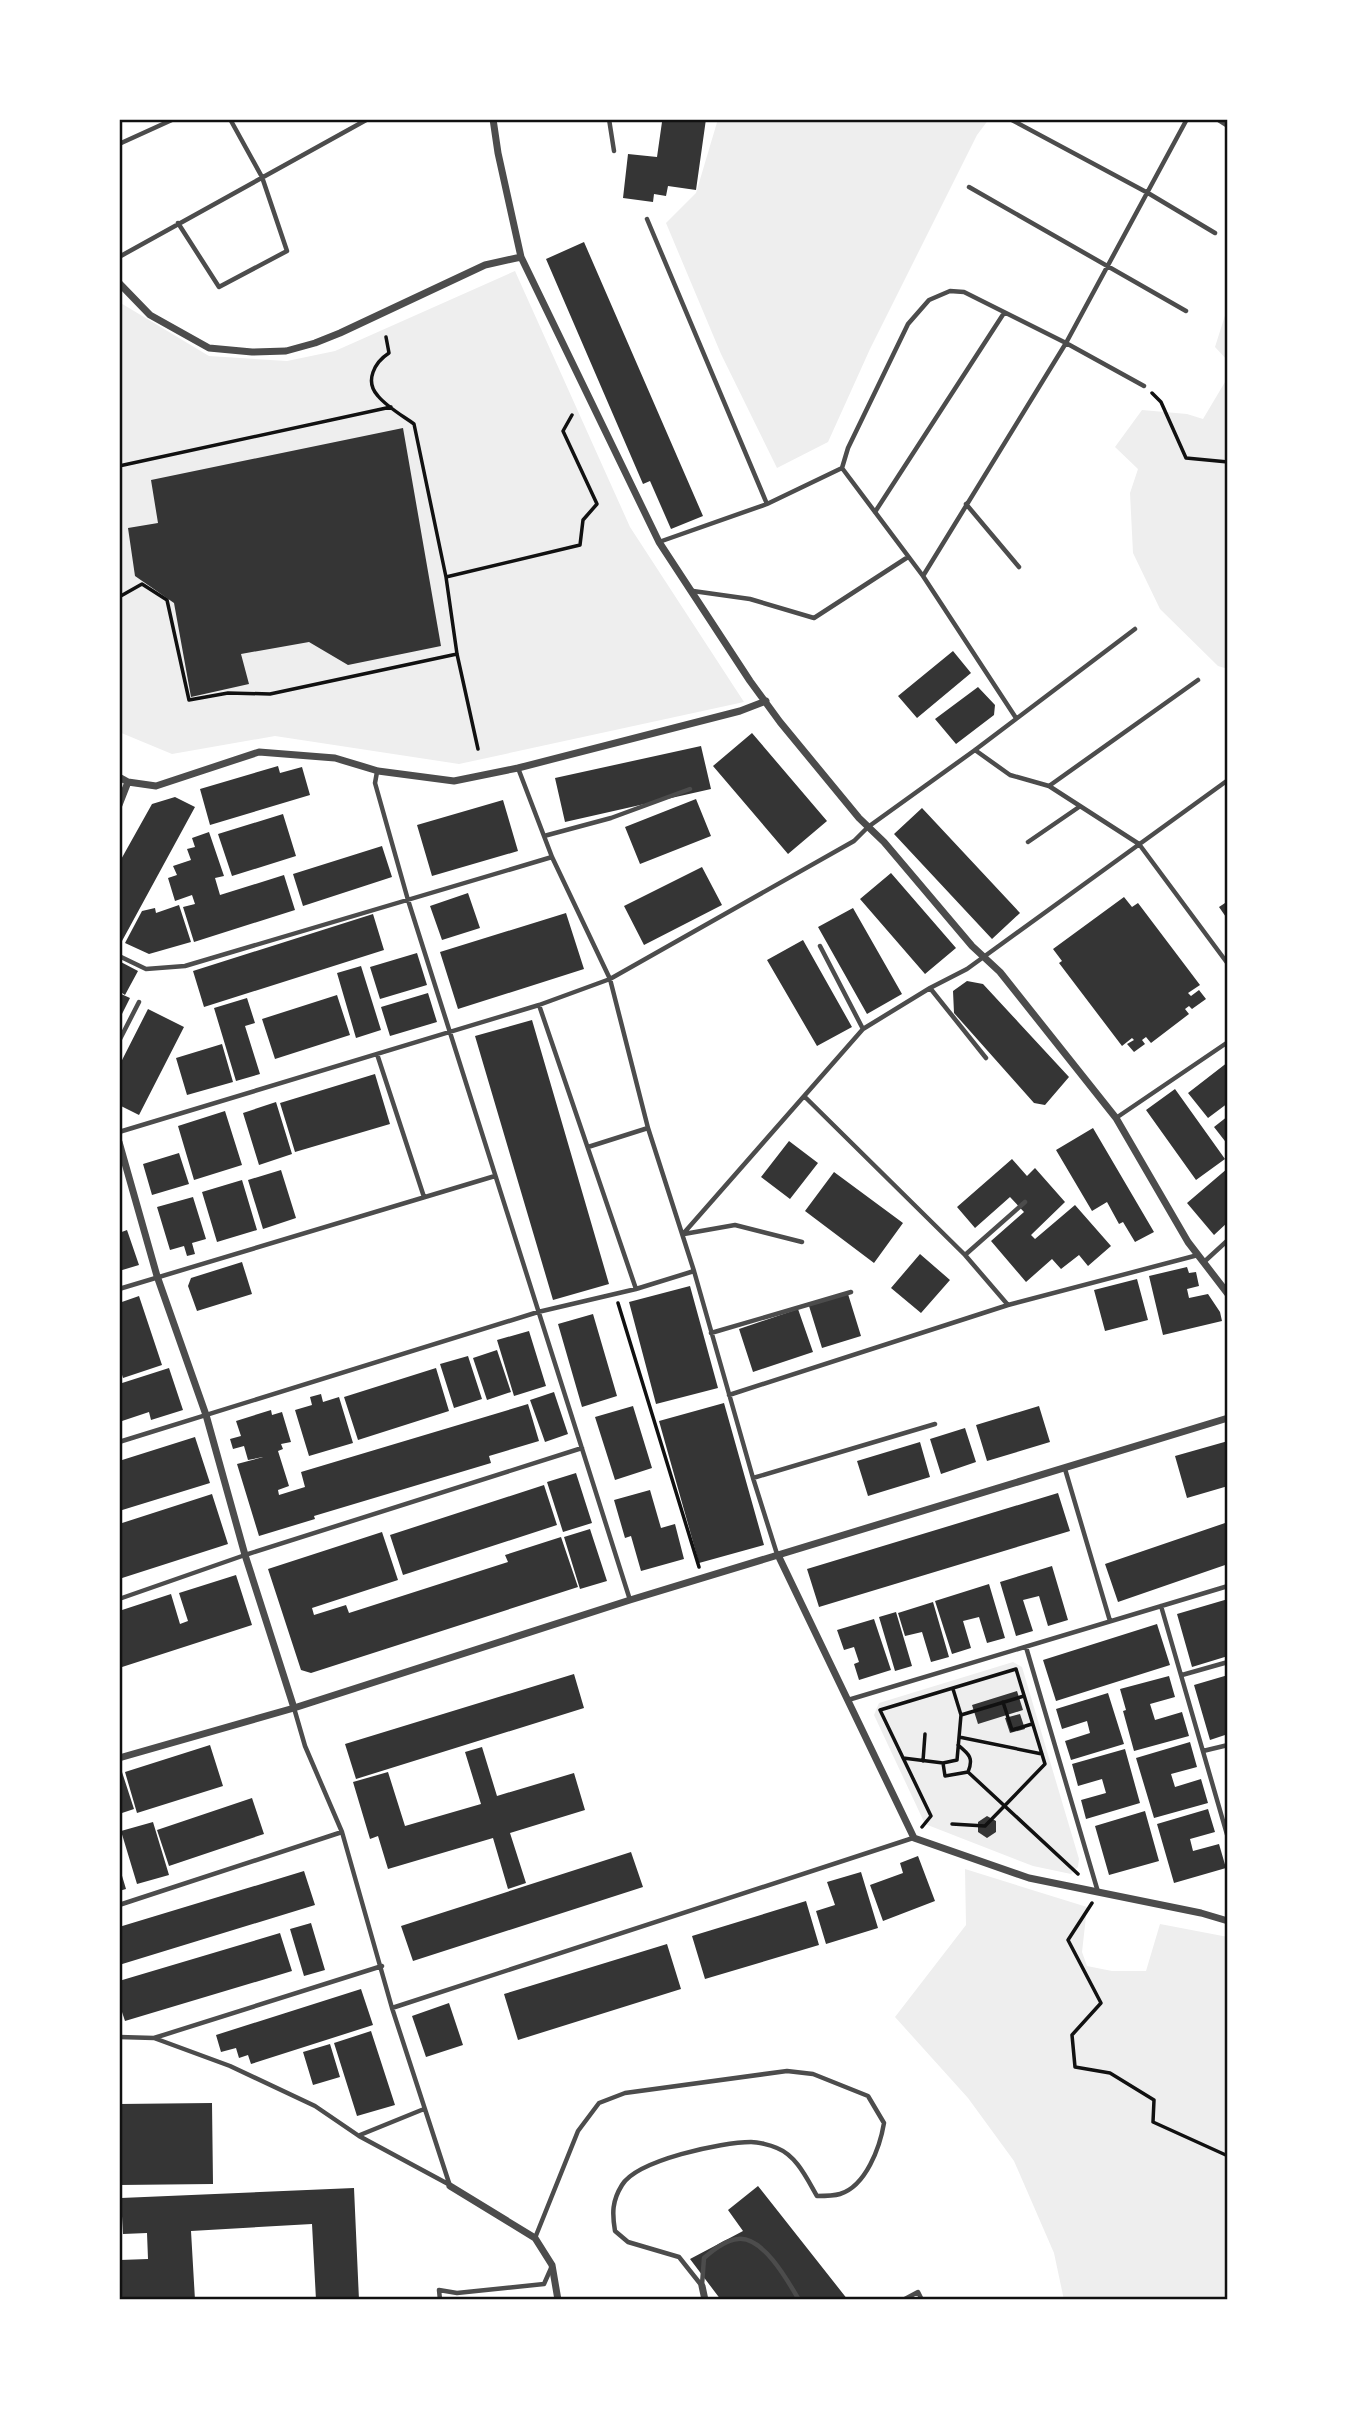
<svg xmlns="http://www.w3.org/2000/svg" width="1347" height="2419" viewBox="0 0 1347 2419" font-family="Poppins,sans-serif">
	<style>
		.green { fill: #eee }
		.building { fill: #353535 }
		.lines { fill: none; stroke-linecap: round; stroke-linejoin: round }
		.path { stroke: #111; stroke-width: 3.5 }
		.service { stroke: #4c4c4c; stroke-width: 4.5 }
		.minor { stroke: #4c4c4c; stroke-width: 7 }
		.neatline { fill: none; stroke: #111; stroke-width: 2.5 }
	</style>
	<rect width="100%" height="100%" fill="#fff"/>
	<path class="green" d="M718 119H989L977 135 870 349 828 442 777 468 721 354 666 223 696 193Z
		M515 271 630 527 744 702 459 764 275 736 172 754 119 732V302L209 356 287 361 335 351Z
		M1228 306V361L1215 347Z
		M1228 377V669L1218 666 1160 609 1133 553 1130 493 1138 469 1115 447 1142 410 1187 414 1203 419Z
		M1013 1662 1022 1667 1079 1859 1078 1867 1071 1874 1033 1866 925 1824 874 1715 879 1703Z
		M965 1869 1087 1907 1082 1952 1087 1966 1112 1971H1146L1160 1924 1228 1937V2300H1064L1054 2253 1014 2161 968 2098 895 2017 966 1925Z"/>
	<path class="building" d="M649 119H706L696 190 668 186 666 196 654 194 653 202 623 198 628 154 657 157 662 122Z
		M584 242 703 516 671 529 650 481 643 484 546 259Z
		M403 428 441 646 348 665 309 642 241 654 249 684 191 697 174 603 135 576 128 528 158 523 151 480Z
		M953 651 971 673 917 718 898 696Z
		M978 687 995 705 994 715 956 744 935 719Z
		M752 733 827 821 788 854 713 766Z
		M701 746 711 789 565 822 555 778Z
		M278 766 280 773 302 767 310 795 210 825 200 789Z
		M175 797 195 807 122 941 119 939V863L152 804Z
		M696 799 711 836 640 864 625 827Z
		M503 800 518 851 432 876 417 825Z
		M922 808 1020 913 992 939 894 834Z
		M283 814 296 856 232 876 218 834Z
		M209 832 224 876 215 878 220 895 284 875 295 910 194 942 183 907 195 904 192 895 175 901 168 878 177 875 173 866 191 860 187 849 195 847 192 838Z
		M382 846 392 877 303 906 293 874Z
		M702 867 722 905 644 945 624 906Z
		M891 873 956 948 925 974 860 899Z
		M468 893 480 928 442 940 430 906Z
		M1124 897 1132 907 1138 903 1200 985 1188 993 1191 996 1199 990 1206 999 1192 1009 1189 1006 1185 1009 1189 1014 1151 1043 1146 1037 1142 1040 1145 1044 1134 1052 1127 1044 1134 1040 1132 1038 1122 1046 1059 963 1062 961 1053 949Z
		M1228 901V920L1219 907Z
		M179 905 191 942 149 954 125 943 142 911 155 908 156 913Z
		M853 908 902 994 867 1014 818 927Z
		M566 913 584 969 458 1009 440 952Z
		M373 914 384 950 204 1007 193 971Z
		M803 940 852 1027 817 1046 767 960Z
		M417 953 427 985 380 999 370 967Z
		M119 961 138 971 125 995 119 991Z
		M361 966 381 1030 356 1038 337 973Z
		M967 981 983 984 1069 1077 1045 1105 1034 1103 954 1013 953 991Z
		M119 993 130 998 119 1020Z
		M428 993 437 1022 390 1036 381 1007Z
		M337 995 350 1035 275 1059 262 1019Z
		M247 998 255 1023 245 1026 260 1074 236 1081 214 1008Z
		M148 1009 184 1027 139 1115 119 1105V1066Z
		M532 1020 609 1284 553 1300 475 1036Z
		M222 1044 233 1082 187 1095 176 1058Z
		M1228 1062V1103L1208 1118 1188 1093Z
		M375 1074 390 1124 295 1152 280 1103Z
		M1175 1089 1225 1159 1196 1180 1146 1110Z
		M276 1102 292 1154 259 1165 243 1113Z
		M225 1111 242 1165 194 1180 178 1126Z
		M1228 1116V1145L1214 1127Z
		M1093 1128 1154 1232 1135 1242 1123 1222 1119 1224 1107 1202 1092 1211 1056 1150Z
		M789 1141 818 1163 790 1199 761 1177Z
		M179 1153 189 1184 152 1195 143 1164Z
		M1012 1159 1027 1176 1035 1168 1065 1202 1031 1235 1035 1239 1075 1205 1111 1246 1088 1266 1079 1255 1061 1269 1052 1259 1026 1282 991 1241 1024 1212 1010 1197 975 1228 957 1207Z
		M1228 1168V1222L1214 1235 1187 1203Z
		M281 1170 296 1218 263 1229 248 1180Z
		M834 1172 903 1223 874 1263 805 1211Z
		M242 1180 257 1230 217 1242 202 1192Z
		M193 1197 206 1239 192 1243 195 1254 187 1256 184 1246 170 1250 157 1207Z
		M127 1230 139 1265 119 1271V1233Z
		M920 1254 950 1280 921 1313 891 1288Z
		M242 1262 252 1294 197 1311 188 1286 191 1278Z
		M1187 1267 1189 1273 1196 1272 1199 1286 1187 1289 1189 1298 1208 1294 1220 1312 1222 1321 1163 1335 1149 1276Z
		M1137 1279 1148 1320 1105 1331 1094 1290Z
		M690 1286 718 1388 656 1404 629 1302Z
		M848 1294 861 1336 822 1348 809 1306Z
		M139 1296 162 1365 123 1378 119 1365V1303Z
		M798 1309 813 1352 753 1372 739 1329Z
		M593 1314 617 1396 582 1407 558 1324Z
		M529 1331 546 1386 514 1396 497 1340Z
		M497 1350 511 1392 487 1400 473 1358Z
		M468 1356 482 1399 454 1408 440 1364Z
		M169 1368 183 1410 151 1420 149 1412 119 1422V1384Z
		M436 1368 449 1411 358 1440 344 1397Z
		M554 1392 568 1434 545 1442 530 1400Z
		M321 1394 323 1402 339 1397 353 1443 309 1456 295 1410 312 1405 310 1397Z
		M724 1403 764 1545 699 1563 659 1421Z
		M528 1404 539 1441 489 1456 491 1463 314 1516 315 1519 259 1536 237 1464 263 1457 248 1460 244 1446 233 1449 230 1439 241 1436 236 1421 271 1410 272 1415 282 1412 291 1442 281 1444 283 1449 278 1451 289 1486 278 1490 279 1495 305 1487 301 1472Z
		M633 1406 652 1468 615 1480 595 1417Z
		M1039 1406 1050 1442 987 1461 976 1425Z
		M965 1428 976 1462 941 1474 930 1439Z
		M195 1437 210 1483 119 1511V1461Z
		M1228 1441V1486L1187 1498 1175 1456Z
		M920 1442 930 1477 868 1496 857 1461Z
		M576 1473 592 1523 563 1532 547 1482Z
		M544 1485 557 1525 403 1575 390 1535Z
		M650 1490 661 1528 675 1524 684 1559 641 1571 631 1536 625 1538 614 1500Z
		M1058 1493 1070 1531 819 1607 807 1569Z
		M212 1494 228 1544 119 1579V1524Z
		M1228 1522V1564L1118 1602 1105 1564Z
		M590 1529 607 1581 580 1589 564 1537Z
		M382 1532 398 1580 312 1608 314 1615 346 1605 349 1613 508 1562 505 1555 561 1537 578 1587 311 1673 301 1670 268 1569Z
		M1052 1566 1068 1620 1048 1626 1039 1596 1023 1600 1033 1631 1016 1636 1000 1582Z
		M236 1575 252 1625 119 1668V1611L171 1594 180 1624 188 1621 179 1593Z
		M989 1584 1005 1638 987 1643 979 1617 963 1621 971 1648 952 1654 935 1601Z
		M1228 1599V1656L1192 1667 1177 1614Z
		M933 1602 949 1657 931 1662 922 1632 905 1636 898 1613Z
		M896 1612 912 1666 895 1671 879 1617Z
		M874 1619 891 1670 859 1680 854 1664 859 1662 854 1647 844 1650 837 1630Z
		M1157 1624 1170 1665 1056 1701 1043 1660Z
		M574 1674 584 1708 356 1779 345 1744Z
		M1228 1675V1734L1210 1740 1194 1685Z
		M1169 1676 1175 1697 1150 1704 1155 1720 1182 1712 1189 1736 1134 1751 1123 1711 1126 1710 1120 1689Z
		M1017 1691 1023 1710 978 1724 972 1705Z
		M1108 1693 1124 1744 1071 1760 1065 1741 1090 1733 1087 1721 1062 1729 1056 1709Z
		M1020 1714 1025 1729 1010 1733 1005 1718Z
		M1190 1742 1197 1767 1171 1774 1175 1787 1201 1779 1208 1803 1154 1818 1136 1758Z
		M210 1745 223 1786 137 1813 125 1772Z
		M482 1747 497 1796 574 1773 585 1810 510 1833 526 1883 508 1889 493 1838 388 1869 378 1836 370 1839 353 1782 388 1772 405 1826 481 1804 465 1752Z
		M1125 1749 1140 1803 1086 1819 1081 1800 1106 1793 1102 1779 1078 1786 1072 1764Z
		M122 1772 134 1809 119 1814V1773Z
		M252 1798 264 1834 169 1866 157 1830Z
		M1208 1809 1215 1832 1190 1839 1193 1851 1219 1844 1226 1868 1174 1883 1157 1824Z
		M1145 1811 1159 1861 1109 1875 1095 1826Z
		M987 1816 996 1821V1832L987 1838 978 1832V1822Z
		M153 1822 169 1875 137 1884 121 1831Z
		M631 1852 643 1887 413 1961 401 1926Z
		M918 1856 935 1901 883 1921 870 1885 903 1873 900 1863Z
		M120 1869 126 1889 119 1891V1870Z
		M304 1871 315 1905 119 1965V1927Z
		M861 1872 878 1928 826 1944 816 1911 835 1905 827 1882Z
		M806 1901 819 1945 705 1979 692 1936Z
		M311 1923 325 1970 304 1976 290 1929Z
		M280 1933 292 1971 125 2021 122 2012 119 2013V1981Z
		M667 1944 681 1989 518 2040 504 1994Z
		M361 1989 373 2025 251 2064 248 2055 239 2058 236 2048 221 2052 216 2035Z
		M449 2003 463 2045 426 2057 412 2016Z
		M371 2031 395 2105 357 2116 334 2043Z
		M330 2044 340 2077 313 2085 303 2052Z
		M212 2103 213 2184 119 2185V2104Z
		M758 2186 848 2300H721L690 2259 743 2231 728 2210Z
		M354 2188 359 2300H316L312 2224 191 2231 195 2300H122L120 2260 148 2259 147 2233 123 2234 121 2198Z"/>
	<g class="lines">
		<path class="path" d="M386 337 389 353C375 362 364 381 378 396 387 407 403 416 414 424L446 577 457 654 478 749
			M1152 393 1161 402 1186 458 1228 462
			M119 466 391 407
			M446 577 580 545 583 520 597 504 563 431 572 415
			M119 597 142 584 167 600 189 700 228 693 270 694 457 654
			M618 1303 699 1567
			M1003 1702 1012 1730 1032 1724
			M961 1715 1024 1696
			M959 1737 1042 1754
			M903 1758 943 1763 945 1776 968 1772C974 1758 969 1754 958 1745
			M923 1761 925 1734
			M943 1763 957 1760 961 1715 953 1689
			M968 1772 1078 1874
			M922 1827 931 1816 880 1710 1016 1669 1045 1764 985 1826 952 1824
			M1092 1903 1068 1940 1101 2003 1072 2035 1075 2067 1110 2073 1154 2100 1153 2122 1228 2156"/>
		<path class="service" d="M609 119 614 151
			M1010 119 1148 193 1215 233
			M1217 119 1228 126
			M119 144 174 119
			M969 187 1186 311
			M647 219 767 504
			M178 223 219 287 287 251 262 177 230 119
			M119 257 368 119
			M842 468 848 448 908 324 929 300 950 291 964 292 1066 343 1144 386
			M842 468 923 576 1016 718
			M966 504 1019 567
			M875 512 1004 313
			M659 542 767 504 842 468
			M923 576 1066 343 1187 119
			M693 591 750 599 814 618 908 557
			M975 750 1010 775 1049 786 1139 844 1228 964
			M518 768 552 857 610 979 648 1128 694 1271 753 1478 777 1554
			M377 772 375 783 408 900 630 1600
			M1049 786 1198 680
			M544 836 611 818 690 789
			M1028 842 1079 807
			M820 946 863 1029
			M119 956 146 969 185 966 552 857
			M930 988 986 1058
			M539 1005 636 1289
			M119 1041 139 1002
			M377 1054 424 1197
			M804 1096 965 1255 1008 1305
			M1116 1118 1228 1042
			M119 1132 539 1005 610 979 854 841 868 827 975 750 1135 629
			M588 1147 648 1128
			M683 1234 863 1029 930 988 967 969 1228 780
			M684 1234 735 1225 802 1242
			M965 1255 1025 1202
			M1204 1262 1228 1240
			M119 1289 495 1176
			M711 1333 851 1292
			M729 1395 1008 1305 1198 1255
			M119 1442 538 1312 636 1289 694 1271
			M1065 1469 1110 1621
			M753 1478 935 1424
			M119 1599 245 1555 582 1448
			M1161 1606 1228 1838
			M1026 1647 1098 1892
			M1182 1675 1228 1662
			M848 1700 1228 1586
			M294 1708 305 1746 342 1832 392 2008 450 2186
			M1203 1751 1228 1745
			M119 1905 342 1832
			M392 2008 913 1838
			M119 2037 154 2038 382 1966
			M154 2038 230 2066 315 2106 359 2136 450 2185
			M360 2135 424 2109
			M535 2238 578 2131 599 2103 625 2093 787 2071 813 2074 868 2096 884 2123C880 2147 866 2186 840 2194 833 2196 825 2196 817 2196 807 2179 797 2156 777 2148 770 2145 758 2142 751 2142 722 2142 637 2160 622 2185 612 2201 612 2213 615 2231L628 2242 679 2257 702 2286
			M702 2285 704 2258C713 2250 725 2240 738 2239 763 2236 788 2281 799 2300
			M440 2300 439 2290 457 2293 544 2284 552 2266
			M903 2300 918 2292 922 2300"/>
		<path class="minor" d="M493 119 498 153 521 257 659 542 750 681 780 722 859 818 884 842 972 946 1000 972 1116 1118 1188 1242 1228 1294
			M119 283 150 315 209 348 252 352 286 351 315 343 340 333 485 265 521 257
			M119 777 128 782 156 786 259 752 335 758 378 771 454 781 518 768 740 711 766 701
			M119 805 128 782
			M119 1142 157 1276 206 1415 245 1555 294 1708
			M778 1555 914 1838 1029 1878 1201 1913 1228 1921
			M119 1758 294 1708 630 1600 1228 1418
			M450 2186 535 2238 552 2265 558 2300
			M702 2286 705 2300"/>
	</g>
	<rect width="1347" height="2419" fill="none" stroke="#ffffff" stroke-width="242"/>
	<rect x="121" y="121" width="1105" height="2177" class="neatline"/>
</svg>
